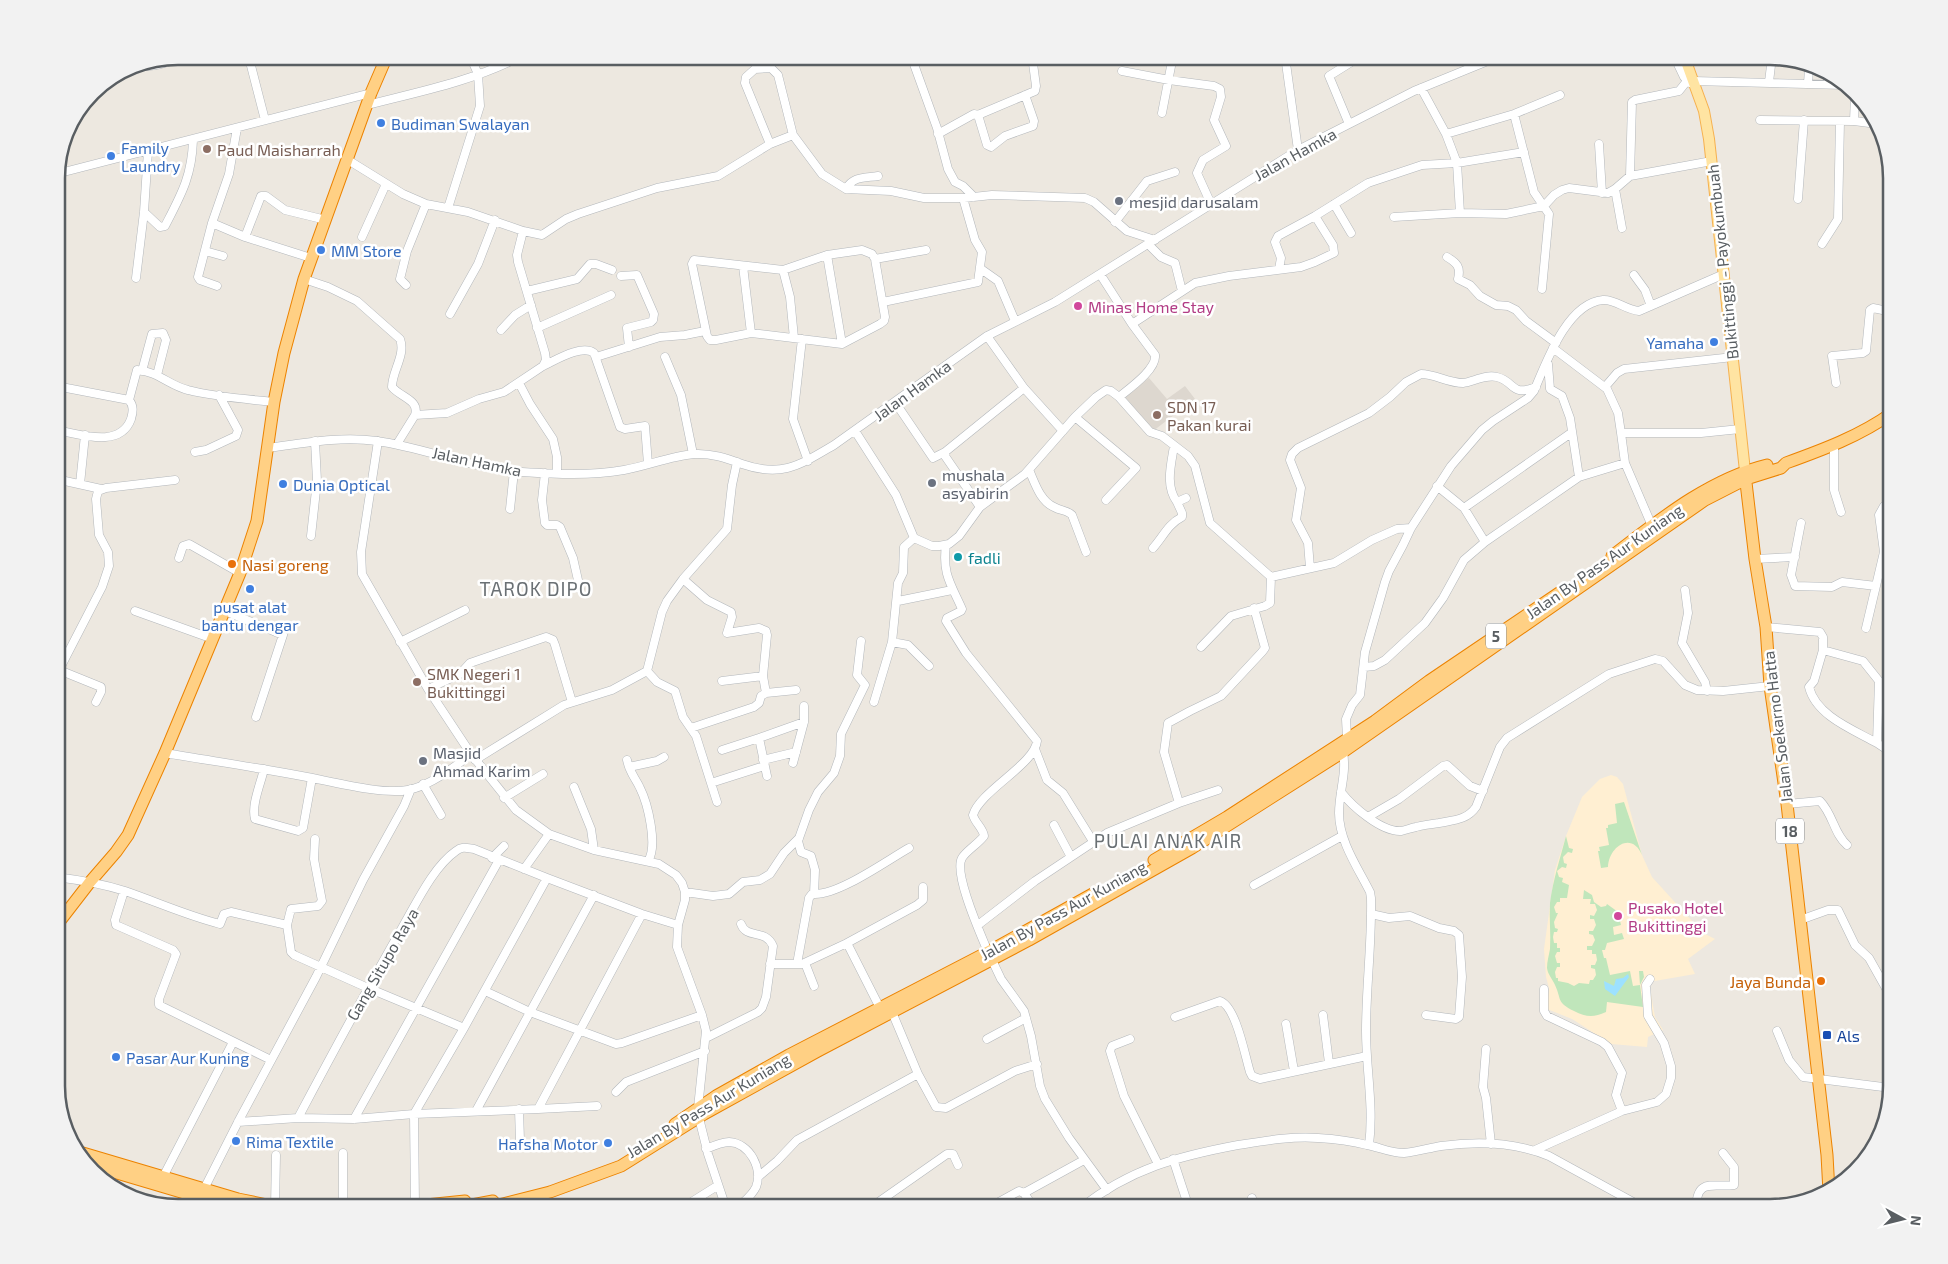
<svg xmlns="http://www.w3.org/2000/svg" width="1948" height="1264" viewBox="0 0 1948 1264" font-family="'Exo 2',sans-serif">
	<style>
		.commercial { fill: #ffefd2 }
		.education { fill: #ddd7cf }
		.green { fill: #c0e6bb }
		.water { fill: #9de1ff }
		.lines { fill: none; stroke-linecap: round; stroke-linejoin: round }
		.minor-casing { stroke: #b3b7bb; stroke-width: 9 }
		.major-casing { stroke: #f6b14f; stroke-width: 12 }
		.highway-casing { stroke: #ec8300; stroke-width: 13 }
		.minor { stroke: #fff; stroke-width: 8 }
		.major { stroke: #ffe4a2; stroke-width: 10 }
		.highway { stroke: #ffd084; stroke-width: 11 }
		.shop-dot { fill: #3f7fe0; stroke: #fff; stroke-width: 2 }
		.education-dot { fill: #8d6e63; stroke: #fff; stroke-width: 2 }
		.worship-dot { fill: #6b7280; stroke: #fff; stroke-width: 2 }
		.hotel-dot { fill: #d1479c; stroke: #fff; stroke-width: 2 }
		.culture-dot { fill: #0f9aa8; stroke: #fff; stroke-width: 2 }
		.food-dot { fill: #e8710a; stroke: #fff; stroke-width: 2 }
		.transit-dot { fill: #1a4fb4; stroke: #fff; stroke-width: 2 }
		.labels { text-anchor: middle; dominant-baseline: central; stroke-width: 5; stroke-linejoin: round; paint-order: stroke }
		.shield { fill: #fff; stroke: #8b8e91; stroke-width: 1 }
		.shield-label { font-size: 15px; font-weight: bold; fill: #595e62 }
		.shop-label { font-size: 16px; fill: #366cbe; stroke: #fff; text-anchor: start }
		.education-label { font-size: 16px; fill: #785e54; stroke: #fff; text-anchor: start }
		.street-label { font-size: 16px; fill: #595e62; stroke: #fff }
		.worship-label { font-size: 16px; fill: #5b616d; stroke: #fff; text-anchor: start }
		.hotel-label { font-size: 16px; fill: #b23c85; stroke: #fff; text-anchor: start }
		.culture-label { font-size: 16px; fill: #0d838f; stroke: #fff; text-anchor: start }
		.food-label { font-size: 16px; fill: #c56008; stroke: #fff; text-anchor: start }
		.transit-label { font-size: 16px; fill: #164399; stroke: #fff; text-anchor: start }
		.quarter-label { font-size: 19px; letter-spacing: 1px; fill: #6a7074; stroke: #fff }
		.rim { fill: none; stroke: #595e62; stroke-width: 2.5 }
	</style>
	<rect width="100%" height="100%" fill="#ede8e0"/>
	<path class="commercial" d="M1611 775 1617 777 1623 784 1642 855 1652 877 1693 922 1705 934 1715 939 1688 959 1695 974 1649 982 1655 1017 1663 1030 1648 1037 1647 1047 1611 1044 1572 1019 1547 1009 1549 988 1546 977 1544 949 1555 870 1566 836 1582 797 1600 779Z"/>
	<path class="education" d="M1149 378 1167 399 1185 386 1195 399 1153 431 1125 397Z"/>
	<path class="green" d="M1624 802 1642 855C1632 831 1609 846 1608 867L1601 868 1598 851H1600L1599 847 1609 845 1606 828H1608V825L1617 823 1615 804Z
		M1566 836 1569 848 1573 849 1572 853 1568 852 1563 857 1564 863 1567 864 1566 868 1562 867 1557 871 1559 877 1563 878 1562 882 1569 885 1567 898H1560V902H1557L1554 907 1556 913H1558L1554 922 1555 928 1558 929 1557 932H1554L1553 937 1554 943H1557V948H1560V952H1557L1555 956 1557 963H1560V967H1557L1555 972 1556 978H1558V981L1568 983 1574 986 1579 983 1589 984 1590 980H1593L1596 975 1595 969 1591 968V965H1595L1597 960 1596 954H1592V950H1587V946H1592L1595 940 1593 935 1589 934V931H1593L1596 925 1594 919H1590V915L1594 916 1597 910 1595 904H1590L1591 899H1583L1584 890 1592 895 1594 902 1601 907 1606 906 1607 904 1618 912 1621 925 1613 927 1614 935 1622 933 1624 939 1607 943 1605 950H1602L1604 958H1606L1610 975 1630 971 1633 986 1640 985 1639 971H1643L1644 977 1640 985 1643 1007 1607 1002 1606 1012C1593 1018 1586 1017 1574 1011 1556 1002 1562 1000 1555 985 1552 978 1548 975 1547 968 1547 961 1549 955 1550 949 1551 934 1549 918 1550 903 1553 880 1560 859 1566 836Z"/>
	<path class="water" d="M1628 974 1629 977 1615 996 1605 989 1604 981 1614 986 1616 979 1623 978Z"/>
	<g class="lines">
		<defs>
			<path id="minor" d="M911 56 937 128 948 169 955 182 963 186 974 197
				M1067 56 1083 60
				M1285 56 1298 150
				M1674 56 1684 77 1690 83
				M249 58 265 120
				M135 65C151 70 172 60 188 56
				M1122 71 1169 80 1214 86 1220 89 1221 97 1214 120 1226 146 1203 160 1197 173 1211 204
				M1693 81 1845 85
				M1769 82 1772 57
				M1808 84 1809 68
				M1828 84 1829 74
				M1421 88 1446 134 1457 163 1460 213
				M367 105C418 92 474 81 521 56
				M1162 113 1173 56
				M1514 114 1534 192 1549 214 1542 289
				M978 115 987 145 991 147 1005 136 1033 126 1034 121 1025 95
				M1760 120 1854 121 1877 124
				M1854 121 1855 96
				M1349 124 1329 76 1361 56
				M237 128 229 174 212 223 245 237 311 258
				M938 134 974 114 978 115 1035 91 1036 86 1032 56
				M1446 134 1514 114 1560 95
				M770 144 745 83 746 77 755 69 771 68 778 75 793 135
				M1599 144 1602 193
				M348 160 403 194 426 204 468 212 523 231 542 235 566 219 578 214 657 188 718 176 770 144 793 135 822 174 846 189 891 191 924 198H964L992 195 1085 198 1094 202 1127 231 1155 240
				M56 174 371 93
				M1630 176 1632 102 1635 100 1679 91 1687 81
				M846 189C853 176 865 178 878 176
				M1615 189 1622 228
				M1798 199 1804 120
				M1334 204 1351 233
				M448 208 480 106 478 74 470 56
				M144 212 160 227 165 226C181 195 192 176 193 140
				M1394 217 1460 213 1506 214 1544 206 1554 195 1562 190 1569 188 1608 193 1615 189 1630 176 1712 161
				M1115 222 1147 181 1175 172
				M212 223 198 277 200 280 217 286
				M245 237 261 196H266L285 210 326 220
				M362 237 386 184
				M1148 244 1161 257 1175 263 1182 291
				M1822 244 1838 219 1840 121
				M862 250 872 254 875 259 885 317 884 321 880 324 842 344 751 333 716 340H710L707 336 692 264 694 260 783 270 827 255Z
				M205 251 223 256
				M827 255 842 344
				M1447 257C1457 263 1461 267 1458 279L1470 285 1480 296 1496 305 1508 306 1516 310 1526 321 1556 343
				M875 259 926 250
				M743 266 751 333
				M981 269 998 281 1015 321
				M1279 269 1281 258 1275 242 1278 236 1315 216
				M783 270 790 297 794 338
				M1634 275 1645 290 1651 306
				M621 276 637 275 654 314 653 320 651 322 627 328 629 347
				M136 278 144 212 148 151
				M304 279 328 287 357 301 400 339C406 355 392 371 392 387 400 397 420 400 415 415
				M406 285 400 279 407 251 426 204
				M527 291 577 279 590 264H596L612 270
				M883 302 978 282 982 252 975 240 963 198
				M450 314 478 264 495 220
				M1132 324 1195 283 1229 276 1301 267 1315 262 1334 253 1333 245 1315 216 1368 183 1422 165 1457 163 1524 152
				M537 328 611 295
				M501 330 515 315 531 305
				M987 336 1024 388 1063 431
				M802 339 793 419 808 461
				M1553 348 1607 389 1618 413 1621 433H1701L1740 429
				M596 357 660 337 685 335 705 331
				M665 357 681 395 693 454
				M1548 364 1550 389 1562 396 1570 418 1579 477 1625 463 1652 526
				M543 366C556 360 582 344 594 353L620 427 625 429 645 426 648 464
				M142 371 152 334 163 333 166 340 157 375
				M519 383 530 404 553 439 557 457V473
				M1836 383 1832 356 1863 353 1866 351 1870 310 1873 308 1892 312
				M56 386 129 400 137 370C157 371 170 386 188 390 215 397 247 399 274 402
				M1605 387 1617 373 1624 369 1733 357
				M1119 397 1150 432 1162 436 1188 456 1195 466 1210 523 1271 577 1270 603 1265 606 1231 616 1201 647
				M895 402 933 458 945 452
				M1075 417 1136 468 1106 500
				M56 430C80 434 120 449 131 419 133 412 134 406 129 400
				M855 431 896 495 914 538 932 546H939L949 544 959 536 980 507 1025 474 1075 417 1096 397 1106 390 1111 391 1119 397C1130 388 1157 369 1155 355L1132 324 1100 274
				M1621 433 1625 463
				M378 441 361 552 362 574 428 689 471 754 516 810 549 834 594 850 659 864 676 875 682 883 685 892V900L678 925 677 947 702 1015 706 1031 698 1108
				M397 444 415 415 447 413 479 399 504 392 543 366 546 360 545 353 518 262 517 255 523 231
				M1834 444V490L1841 512
				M1174 446C1171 465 1165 486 1177 502L1186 498
				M268 448C305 443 340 436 377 441 426 448 473 469 522 472 555 474 590 476 624 470 647 466 671 456 694 454 711 453 726 458 742 464 782 478 800 465 834 445L987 336 1055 302 1298 150 1414 91 1500 56
				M195 452 206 450 236 436 238 430 219 395
				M737 462 732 485 727 529 683 579 707 600 731 612 732 617 727 633 759 628 766 631 767 635 763 676 766 693 796 690
				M1029 470C1035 483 1040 501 1054 507 1061 511 1067 510 1072 515L1086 552
				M545 473 542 500 545 523 547 525H557L560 527 573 558 580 589
				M56 479 101 489
				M80 484 85 435
				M1437 486 1464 508 1485 542 1579 477
				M980 507 945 456V452L1024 388
				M1464 508 1571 433
				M510 509 514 471
				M1801 523 1791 575 1795 586 1832 587 1842 582 1876 586
				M311 536 317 481 315 441
				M946 545C942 574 951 584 962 609L961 611 947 618 946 621 966 653 1037 741C1035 764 980 791 973 815 975 823 983 828 984 836 978 844 966 851 962 858 953 873 981 935 988 952
				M1153 548C1163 537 1168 524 1182 517V513L1177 502
				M179 558 183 546 189 544 240 573
				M1755 559 1795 557
				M1310 568 1308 543 1296 520 1301 488 1290 460 1292 454 1298 448 1369 413 1390 397 1406 382 1421 374C1435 374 1448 383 1463 383 1473 382 1485 374 1497 377 1516 382 1510 397 1536 387
				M1271 577 1334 563 1372 540 1397 529 1411 528
				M1685 590 1688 613 1682 643 1705 682 1707 691
				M898 601 952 590
				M135 611 213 639
				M225 611 283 635 256 717
				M1766 627 1820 632 1823 637V650L1863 661 1879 681 1877 743 1892 753
				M1866 628 1884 552 1879 515 1884 506 1892 501
				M400 642 465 610
				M892 642 908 645 929 666
				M1823 650 1814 681 1809 687C1816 716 1854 730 1877 743
				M1364 667 1374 666 1385 660 1425 623 1443 598 1464 560 1485 542
				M59 670 101 687V692L96 702
				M647 671 662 612 667 601 683 579
				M56 676 102 587 109 566 108 552 99 535 96 499 98 491 106 488 175 480
				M722 681 763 676
				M428 689 460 674 470 663 546 637 553 640 555 645 572 702
				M874 702 892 642 898 583 903 573 904 547 914 538
				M691 728 754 707 759 703 761 696 766 693
				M759 738 804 722
				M1347 738 1346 719 1352 705 1360 695 1365 652 1385 582 1389 571 1403 545 1411 528 1451 466 1482 430 1493 421 1528 398 1534 391C1546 363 1567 303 1603 300 1615 299 1626 310 1639 311L1724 274
				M1035 749 1047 780 1063 793 1094 843
				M722 750 759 738 767 776
				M1343 752C1347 773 1339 792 1339 813 1339 841 1358 868 1370 892L1371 898C1372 942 1366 987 1366 1031 1366 1069 1374 1107 1369 1145
				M165 753C212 761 260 768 307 777 333 782 383 795 408 790 429 786 455 767 471 754
				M475 760 564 705 612 690 647 671 657 682 675 691 683 717 696 736 717 802
				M627 760C630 774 635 777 640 788 648 804 658 846 648 861
				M763 760 796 752
				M793 763 804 722V706
				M629 767 657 761 664 757
				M264 769C261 783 251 805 255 819L298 831 303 828 312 778
				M711 783 764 766
				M423 784 441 815
				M574 787 591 829 594 850
				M1341 792C1352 806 1381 832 1401 831 1406 830 1411 828 1416 827 1424 825 1431 824 1439 823 1454 820 1467 820 1476 807L1500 747 1507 738 1609 674 1655 659 1663 661 1685 685 1697 690 1723 691 1770 686
				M504 798 543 774
				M1179 803 1164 752 1168 723 1190 711 1221 696 1262 652 1265 648 1254 608
				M1787 804 1820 801C1833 814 1834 834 1847 845
				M1368 817 1399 799 1443 766 1447 765 1470 786 1483 791
				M1054 825 1071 857
				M492 858 504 846
				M524 869 549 834
				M56 877C80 880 103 884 125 891 157 902 188 916 220 924L224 914 231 912 287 925 291 952 294 955 368 988 464 1028
				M547 878 642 914 678 925
				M1254 885 1342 836
				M124 891 115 920 116 925 173 950 176 954 159 999V1005L271 1060
				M685 892 713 896 729 894 743 882 760 880 770 874 784 853 799 838
				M814 894C839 895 886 861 909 848
				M1371 914 1389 918 1410 916 1439 928 1454 931 1459 935 1462 977 1459 1017 1456 1019 1426 1015
				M1800 920 1828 910H1838L1855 945 1869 958 1892 999
				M287 925 291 909 318 906 322 901 314 859 315 839
				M978 925 1035 881 1107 833 1179 803 1218 790
				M992 960 1001 979 1024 1011 1031 1036 1040 1086 1045 1099 1069 1138 1107 1190
				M805 963 814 986
				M770 964H802L847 943
				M797 964 809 898 812 894H814L815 870 811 856 801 852 798 841 809 810 818 792 834 773 840 756 841 734 865 685 857 675 861 641
				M1544 989V1011L1547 1016 1602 1042 1608 1047 1622 1073 1616 1095 1622 1111
				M485 991 530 1012 616 1044 622 1043 702 1015
				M880 1008 847 943 917 905 923 900V887
				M892 1012 918 1074 936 1107 946 1108 1015 1071 1037 1064
				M1323 1015 1329 1063
				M1175 1017 1220 1001C1236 1006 1245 1056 1250 1072L1252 1076 1260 1079 1367 1056
				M1286 1024 1294 1071
				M1777 1031 1789 1060 1803 1077 1891 1088
				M706 1038 758 1012 762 1008 766 997 773 946C765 928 747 940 741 924
				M987 1039 1026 1018
				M1130 1039 1112 1046 1110 1051 1124 1096 1158 1164
				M1486 1049 1483 1087 1486 1098 1491 1144
				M616 1092 626 1082 705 1051
				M519 1109 520 1141
				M538 1109 597 1106
				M476 1111 594 895
				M298 1118 354 1119 414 1114 538 1109 642 914
				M699 1118 708 1154 726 1208
				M354 1119 499 860
				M238 1122 298 1118C332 1054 366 991 402 928 416 904 433 867 456 851 462 846 467 848 474 849L547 878 464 1028 414 1114 415 1206
				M706 1149C713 1146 722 1142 729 1142 750 1143 763 1169 756 1187 752 1196 743 1202 737 1208
				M1535 1150 1622 1111 1657 1102 1666 1094 1671 1078V1066L1664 1043 1648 1016 1646 985 1650 979
				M1173 1159 1189 1208
				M163 1177 233 1042
				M758 1177 777 1161 797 1140 918 1074
				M204 1189 238 1122 316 977 363 880 404 806 411 789
				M1252 1198 1255 1208
				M275 1207 276 1155
				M343 1208V1153
				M682 1208 717 1186
				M870 1208 947 1154H953L958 1165
				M988 1208 1019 1191 1024 1193
				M1034 1208 1024 1193 1084 1160
				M1081 1208C1129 1169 1179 1156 1238 1145 1264 1141 1291 1136 1318 1138 1334 1139 1351 1141 1367 1145 1379 1147 1390 1153 1404 1153 1416 1152 1429 1148 1441 1146 1478 1141 1515 1142 1549 1156L1644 1208
				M1696 1208C1697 1177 1713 1188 1734 1185V1167L1723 1153"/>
			<path id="major" d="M1684 56 1704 111 1709 139 1745 471"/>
			<path id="highway" d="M1745 474 1755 559 1766 627 1770 686 1787 804 1827 1155 1829 1192
				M1612 556C1659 520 1709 479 1767 465
				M1154 860 1227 817 1375 721 1429 681 1562 591
				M56 926 90 882 116 852 128 835 165 753 240 573 257 521 274 402 284 353 304 279 371 93 387 56
				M675 1124 716 1096 789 1055 988 952 1098 891
				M76 1151 238 1199 282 1208
				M90 1165 235 1208
				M397 1208 465 1201
				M456 1208 493 1201
				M487 1208 550 1192 621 1166 704 1114 818 1051 1029 940 1192 848 1343 752 1705 500 1746 479 1781 468 1786 463C1822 450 1860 436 1892 413"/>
		</defs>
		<use href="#minor" class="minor-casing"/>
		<use href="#major" class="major-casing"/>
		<use href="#highway" class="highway-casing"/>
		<use href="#minor" class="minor"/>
		<use href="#major" class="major"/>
		<use href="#highway" class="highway"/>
	</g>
	<g class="shop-dot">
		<circle cx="381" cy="123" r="5"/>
		<circle cx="111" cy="156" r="5"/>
		<circle cx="321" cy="250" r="5"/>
		<circle cx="1714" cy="342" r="5"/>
		<circle cx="283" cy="484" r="5"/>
		<circle cx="250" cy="589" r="5"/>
		<circle cx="116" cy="1057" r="5"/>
		<circle cx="236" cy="1141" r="5"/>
		<circle cx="608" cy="1143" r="5"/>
	</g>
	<g class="education-dot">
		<circle cx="207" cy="149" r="5"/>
		<circle cx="1157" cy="415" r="5"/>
		<circle cx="417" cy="682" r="5"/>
	</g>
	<g class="worship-dot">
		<circle cx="1119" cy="201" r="5"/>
		<circle cx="932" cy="483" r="5"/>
		<circle cx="423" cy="761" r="5"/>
	</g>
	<g class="hotel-dot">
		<circle cx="1078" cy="306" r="5"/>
		<circle cx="1618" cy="916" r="5"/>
	</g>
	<circle class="culture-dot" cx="958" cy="557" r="5"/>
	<g class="food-dot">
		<circle cx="232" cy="564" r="5"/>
		<circle cx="1821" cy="981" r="5"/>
	</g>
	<rect class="transit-dot" x="1822" y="1030" width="10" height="10" rx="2.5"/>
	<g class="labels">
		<g class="shield">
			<rect x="1486" y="623.5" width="20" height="25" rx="4"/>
			<rect x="1776" y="818.5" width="28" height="25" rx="4"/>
		</g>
		<g class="shield-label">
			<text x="1496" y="636">5</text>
			<text x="1790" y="831">18</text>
		</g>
		<g class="shop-label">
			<text x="391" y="123">Budiman Swalayan</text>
			<text x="121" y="147">Family<tspan x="121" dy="18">Laundry</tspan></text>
			<text x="331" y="250">MM Store</text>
			<text x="1704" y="342" text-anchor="end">Yamaha</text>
			<text x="293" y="484">Dunia Optical</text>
			<text x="250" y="606" text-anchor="middle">pusat alat<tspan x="250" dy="18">bantu dengar</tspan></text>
			<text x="126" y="1057">Pasar Aur Kuning</text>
			<text x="246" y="1141">Rima Textile</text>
			<text x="598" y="1143" text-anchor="end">Hafsha Motor</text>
		</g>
		<g class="education-label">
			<text x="217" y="149">Paud Maisharrah</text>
			<text x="1167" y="406">SDN 17<tspan x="1167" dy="18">Pakan kurai</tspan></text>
			<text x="427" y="673">SMK Negeri 1<tspan x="427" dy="18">Bukittinggi</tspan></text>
		</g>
		<g class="street-label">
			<text transform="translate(1295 154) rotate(-29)">Jalan Hamka</text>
			<text transform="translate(1722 262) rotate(-96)">Bukittinggi - Payokumbuah</text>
			<text transform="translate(912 390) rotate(-36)">Jalan Hamka</text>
			<text transform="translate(477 461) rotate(12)">Jalan Hamka</text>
			<text transform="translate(1604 561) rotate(-35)">Jalan By Pass Aur Kuniang</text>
			<text transform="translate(1777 727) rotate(-97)">Jalan Soekarno Hatta</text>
			<text transform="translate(1063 910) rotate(-29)">Jalan By Pass Aur Kuniang</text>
			<text transform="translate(382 964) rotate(-60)">Gang Situpo Raya</text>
			<text transform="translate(708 1105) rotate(-31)">Jalan By Pass Aur Kuniang</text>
		</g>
		<g class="worship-label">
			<text x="1129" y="201">mesjid darusalam</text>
			<text x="942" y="474">mushala<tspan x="942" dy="18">asyabirin</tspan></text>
			<text x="433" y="752">Masjid<tspan x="433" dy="18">Ahmad Karim</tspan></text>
		</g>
		<g class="hotel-label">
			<text x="1088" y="306">Minas Home Stay</text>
			<text x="1628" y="907">Pusako Hotel<tspan x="1628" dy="18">Bukittinggi</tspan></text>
		</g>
		<g class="culture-label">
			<text x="968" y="557">fadli</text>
		</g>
		<g class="food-label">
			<text x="242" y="564">Nasi goreng</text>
			<text x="1811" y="981" text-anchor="end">Jaya Bunda</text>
		</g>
		<g class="transit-label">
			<text x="1837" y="1035">Als</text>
		</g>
		<g class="quarter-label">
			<text x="536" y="588">TAROK DIPO</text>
			<text x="1168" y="840">PULAI ANAK AIR</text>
		</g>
	</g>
	<path d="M0 0H1948V1264H0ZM178 65H1770A113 113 0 0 1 1883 178V1086A113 113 0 0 1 1770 1199H178A113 113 0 0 1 65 1086V178A113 113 0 0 1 178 65Z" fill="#f2f2f2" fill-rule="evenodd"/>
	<path class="rim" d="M178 65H1770A113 113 0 0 1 1883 178V1086A113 113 0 0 1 1770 1199H178A113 113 0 0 1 65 1086V178A113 113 0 0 1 178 65Z"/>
	<g transform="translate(1903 1219) rotate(97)" stroke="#ffffff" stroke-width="4" paint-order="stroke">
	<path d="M0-4L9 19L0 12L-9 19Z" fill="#595e62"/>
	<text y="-8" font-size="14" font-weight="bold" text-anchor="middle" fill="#595e62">N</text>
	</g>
</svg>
